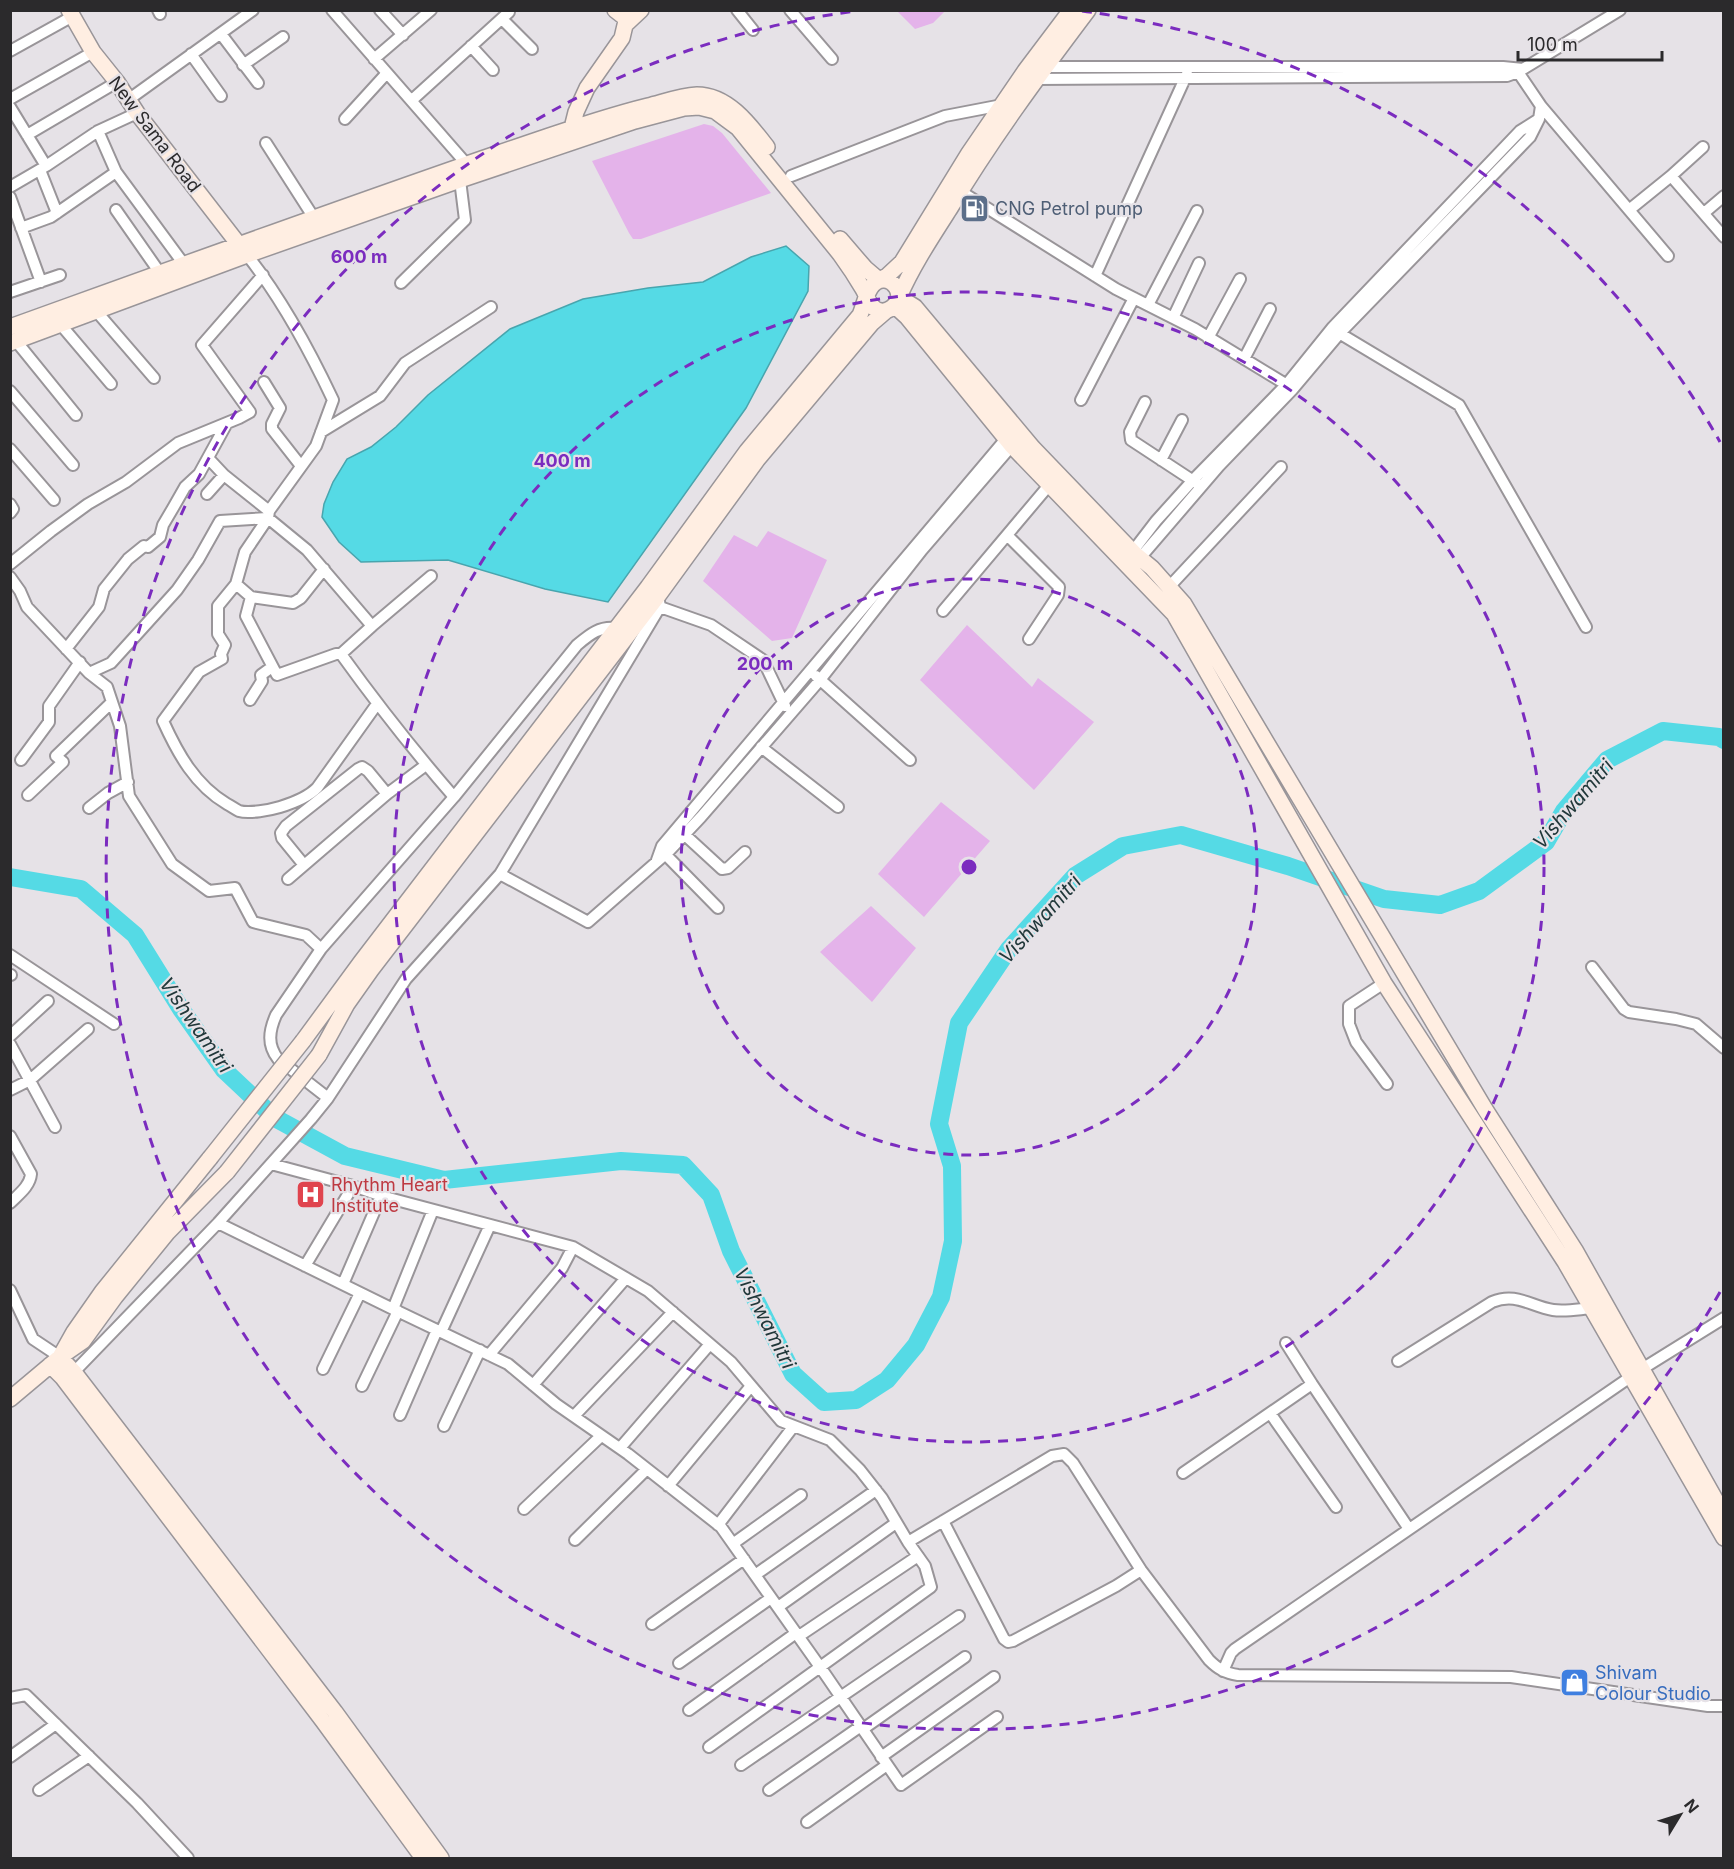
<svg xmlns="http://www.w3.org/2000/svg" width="1734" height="1869" viewBox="0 0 1734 1869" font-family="Inter,sans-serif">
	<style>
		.green { fill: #e4b3ea }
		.water { fill: #55dae5; stroke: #48a5ae; stroke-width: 1.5 }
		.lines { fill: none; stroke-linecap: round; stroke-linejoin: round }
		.river { stroke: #55dae5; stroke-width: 18 }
		.street-casing { stroke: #999599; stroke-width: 14 }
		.secondary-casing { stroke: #999599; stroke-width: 18 }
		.street { stroke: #fff; stroke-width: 10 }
		.secondary { stroke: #ffeee2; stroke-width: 15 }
		.secondary-bridge-casing { stroke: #999599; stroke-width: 18; stroke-linecap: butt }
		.secondary-bridge { stroke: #ffeee2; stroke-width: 15 }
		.ring { fill: none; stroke: #7b2cbf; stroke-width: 3; stroke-dasharray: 10 8 }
		.labels { text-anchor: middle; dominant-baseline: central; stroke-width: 4.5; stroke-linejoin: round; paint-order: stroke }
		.street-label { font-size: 18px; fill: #2b2a2c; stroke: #e6e2e7 }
		.service-label { font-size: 18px; fill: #4e5e75; stroke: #e6e2e7; text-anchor: start }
		.health-label { font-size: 18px; fill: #be3a42; stroke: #e6e2e7; text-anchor: start }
		.shop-label { font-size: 18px; fill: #366cbe; stroke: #e6e2e7; text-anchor: start }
		.water-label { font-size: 20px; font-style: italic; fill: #21383a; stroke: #e6e2e7 }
		.centre { fill: #7b2cbf; stroke: #e6e2e7; stroke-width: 3 }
		.ring-label { font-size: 18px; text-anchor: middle; font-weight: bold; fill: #7b2cbf; stroke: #e6e2e7; stroke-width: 4.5; stroke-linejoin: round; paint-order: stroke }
	</style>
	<rect width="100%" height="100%" fill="#e6e2e7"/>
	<path class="green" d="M897 11H945L933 23 915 29Z
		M704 124 713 126 722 133 771 193 641 239H633L629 233 592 161Z
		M768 531 827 560 792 638 772 641 703 581 734 535 757 547Z
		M967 625 1032 687 1038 678 1094 722 1034 790 920 680Z
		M941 802 990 841 924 917 878 874Z
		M871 906 916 948 872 1002 820 952Z"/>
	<path class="water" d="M786 246 809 266 808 291 746 408 608 602 545 589 448 560 361 562 339 542 322 517 324 504 333 482 347 459 371 447 396 427 428 395 510 329 583 299 648 288 703 282 751 257Z"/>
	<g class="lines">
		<path class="river" d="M10 877 81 889 135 935 181 1009 224 1070 275 1118 345 1156 444 1180 621 1161 683 1165 711 1195 731 1251 793 1374 824 1402 856 1400 887 1380 916 1345 941 1297 953 1241 952 1166 939 1124 959 1023 1009 949 1075 876 1123 846 1181 835 1288 866 1384 899 1440 905 1479 891 1546 842 1564 811 1607 760 1663 731 1719 737 1724 740"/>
		<defs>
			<path id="street" d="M158 10 160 14
				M332 10 470 168
				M380 10 403 35
				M737 10 753 30
				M790 10 832 59
				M502 19 532 49
				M221 34 258 83
				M471 46 493 70
				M10 51 73 16
				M191 54 221 96
				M374 59 431 10
				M243 65 283 37
				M1041 65 1044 67H1503L1523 69
				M1033 77 1036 79 1507 76 1518 72 1620 10
				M10 99 93 52
				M128 100 253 10
				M412 100 509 12
				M1541 106 1668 256
				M10 107 46 166
				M345 119 386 74
				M98 131 116 172 183 263
				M27 135 117 82
				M266 143 314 218
				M40 170 57 213
				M791 176 945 116 1002 105
				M1671 176 1703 147
				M10 187 46 166 98 131 137 113
				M960 191 1116 289 1195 329 1292 388
				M10 197 41 282
				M116 210 160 273
				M1629 210 1671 176 1724 237
				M1704 213 1724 196
				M21 228 51 217 116 172
				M1095 276 1187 74
				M401 283 465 220 460 180
				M10 292 60 275
				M1148 305 1197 211
				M97 312 154 378
				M1173 318 1199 263
				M61 325 111 384
				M1334 330 1459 405 1586 627
				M1208 338 1240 279
				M16 341 76 415
				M1244 359 1270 309
				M264 382 280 408 272 424V429L301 466
				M10 391 73 465
				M1081 400 1134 298
				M1145 402 1130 432 1131 440 1198 484
				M321 432 380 396 405 363 491 307
				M10 449 54 500
				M208 458 224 475 269 511
				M1161 460 1182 420
				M207 494 224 475
				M10 504 13 509 10 513
				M1007 535 1059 587 1058 595 1029 639
				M1133 551 1156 521 1193 480 1287 384 1333 327 1520 131 1539 119
				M1140 558 1219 466 1292 390 1340 333 1530 137 1539 119 1541 106 1518 72
				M10 564 51 531 88 504 126 482 178 443 239 418 250 412 202 345 263 275
				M10 577 20 591 27 607 89 673 107 687 120 726 129 796 172 864 209 891 235 888 253 922 306 935 321 949
				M236 584 218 606V634L225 645 221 654 222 659 199 672 163 721C178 754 195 785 227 804 231 806 235 809 239 811 249 814 270 810 280 807 293 803 307 798 317 788L377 704
				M1169 587 1281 467
				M251 597 293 603 301 598 324 569
				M660 607 711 625 763 660 785 706
				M943 611 1050 484
				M372 626 431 576
				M66 649 99 607 104 589 128 559 144 546 148 547 160 537 163 525 173 508 185 487 199 474 227 423
				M341 654C377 704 414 751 454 797
				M89 673 111 663 177 590 198 560 220 521 268 518 307 550 372 626 341 654H336L277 675 246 616 251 597 236 584 245 552 268 518 269 511 316 446 333 400C309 349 282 299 247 255
				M816 676 910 760
				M250 700 262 681 261 675 272 667
				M761 747 838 807
				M21 760 49 722V706L80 662
				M28 795 63 762 56 756 112 702
				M89 808 108 793 128 782
				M685 835 722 869 728 868 745 852
				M665 854 718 908
				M657 860 662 846 1010 434
				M304 865 282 838 281 833 286 826 358 769 362 767 368 771 387 794
				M500 874 588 922 668 852 701 817 820 680 922 550 1015 442
				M288 879 387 794 426 765
				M10 955 114 1024
				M1592 967 1624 1009 1629 1012 1676 1019 1696 1024 1724 1048
				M10 975H11
				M1384 983 1349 1006V1024L1356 1042 1387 1084
				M10 1036 48 1001
				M10 1044 55 1127
				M10 1090 30 1080 88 1029
				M328 1098 278 1059C267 1045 269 1031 276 1015L321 949 454 797 577 645C589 635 599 626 616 628
				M10 1136 31 1174C30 1186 19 1194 10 1203
				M271 1164 353 1186 385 1197 573 1247 648 1291 731 1362 781 1421 830 1440 860 1470 882 1498 908 1542 925 1566 931 1587 709 1747
				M218 1223 393 1309 433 1210
				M305 1266 353 1186
				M343 1284 381 1196
				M10 1290 33 1339 60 1357
				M393 1309 508 1364 556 1404 628 1454 721 1527 825 1674 901 1785 997 1717
				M441 1332 490 1225
				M1286 1343 1312 1384 1409 1529
				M489 1355 562 1268 573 1247
				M1398 1361 1492 1302C1516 1292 1530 1306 1553 1310 1566 1312 1579 1309 1592 1308
				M323 1369 360 1293
				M68 1375 74 1372 218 1223 311 1119 328 1098 406 979 500 874 660 607 658 596
				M533 1385 626 1278
				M362 1386 398 1311
				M1270 1413 1336 1507
				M400 1415 437 1330
				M574 1416 673 1312
				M444 1426 480 1350
				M620 1448 710 1344
				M1183 1473 1312 1384
				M668 1486 751 1386
				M524 1509 601 1436
				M943 1521 1004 1639 1008 1642 1013 1641 1116 1586 1141 1570
				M718 1525 793 1427
				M575 1540 647 1469
				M908 1542 1052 1456 1064 1454 1073 1463 1141 1570 1209 1660C1218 1669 1225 1673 1238 1675L1511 1677 1708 1706H1724
				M734 1543 801 1495
				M755 1575 876 1490
				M778 1607 896 1523
				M652 1624 744 1559
				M799 1636 918 1556
				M679 1663 771 1598
				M1223 1671 1231 1653 1235 1649 1642 1369 1724 1318
				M10 1698 26 1695 137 1803 188 1858
				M689 1710 796 1633
				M863 1729 965 1657
				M10 1757 56 1724
				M881 1757 994 1677
				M741 1765 959 1616
				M39 1790 89 1756
				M769 1790 861 1726
				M807 1822 887 1765"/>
			<path id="secondary" d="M69 10 93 52 117 82 137 113 243 250
				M1088 10C1039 75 991 140 949 210 931 238 912 267 899 297L915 307 1033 448 1135 554 1152 568 1184 604 1485 1109 1575 1250 1724 1515
				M625 25 641 10
				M574 135 572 128 576 112 587 88 622 38 626 21 624 17 615 10
				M840 239 865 268 879 280 887 276 902 262 969 153 1025 71 1071 10
				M895 306 907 317 1012 446 1174 614 1384 983 1565 1262 1724 1538
				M10 327C171 269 331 211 493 155 544 138 595 119 648 106 664 102 680 96 697 95 728 95 750 125 767 147
				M10 343 247 255 460 180 635 121 684 108 699 107 715 111 738 128 840 254C848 265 856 277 863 289 866 294 868 301 872 306 884 320 906 302 896 287 893 283 889 280 884 280 868 279 865 304 860 315L747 451 648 587 361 962 303 1041
				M319 1055 347 1004 371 970 658 596 757 460 872 323 886 311
				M210 1158 102 1292 74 1332 60 1357 83 1341 115 1297 167 1233 227 1172
				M50 1365 63 1378 323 1721 423 1858
				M10 1399 60 1357 74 1372 335 1712 441 1858"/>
		</defs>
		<use href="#street" class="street-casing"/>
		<use href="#secondary" class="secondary-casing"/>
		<use href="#street" class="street"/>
		<use href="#secondary" class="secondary"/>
		<defs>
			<path id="secondary-bridge" d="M210 1158 303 1041
				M227 1172 319 1055"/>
		</defs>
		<use href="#secondary-bridge" class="secondary-bridge-casing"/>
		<use href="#secondary-bridge" class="secondary-bridge"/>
	</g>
	<g class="ring">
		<circle cx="969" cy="867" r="288"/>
		<circle cx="969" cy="867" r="575"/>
		<path d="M1720 1292A863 863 0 1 1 856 11M1082 11A863 863 0 0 1 1720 442"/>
	</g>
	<defs>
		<symbol id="fuel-square" viewBox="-11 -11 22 22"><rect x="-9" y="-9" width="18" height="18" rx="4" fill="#5c6f8a" stroke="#e6e2e7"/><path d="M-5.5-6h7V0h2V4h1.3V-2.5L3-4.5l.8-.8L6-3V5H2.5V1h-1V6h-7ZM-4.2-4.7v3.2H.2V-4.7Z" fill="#fff"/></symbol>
		<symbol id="hospital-square" viewBox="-11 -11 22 22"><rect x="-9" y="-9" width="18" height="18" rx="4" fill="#e0444e" stroke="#e6e2e7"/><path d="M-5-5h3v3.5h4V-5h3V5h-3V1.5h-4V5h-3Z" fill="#fff"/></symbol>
		<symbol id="shop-square" viewBox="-11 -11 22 22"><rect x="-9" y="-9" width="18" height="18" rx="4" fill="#3f7fe0" stroke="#e6e2e7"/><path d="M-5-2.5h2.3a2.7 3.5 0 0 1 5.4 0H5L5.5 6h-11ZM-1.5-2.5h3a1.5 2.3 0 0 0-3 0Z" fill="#fff"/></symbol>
	</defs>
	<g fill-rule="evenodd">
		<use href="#fuel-square" x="958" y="192" width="33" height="33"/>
		<use href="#hospital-square" x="294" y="1178" width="33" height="33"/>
		<use href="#shop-square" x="1558" y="1666" width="33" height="33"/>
	</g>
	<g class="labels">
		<g class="street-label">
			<text transform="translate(155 134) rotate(53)">New Sama Road</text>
		</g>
		<g class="service-label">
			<text x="995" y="208">CNG Petrol pump</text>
		</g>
		<g class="health-label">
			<text x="331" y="1184">Rhythm Heart<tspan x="331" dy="21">Institute</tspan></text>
		</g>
		<g class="shop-label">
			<text x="1595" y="1672">Shivam<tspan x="1595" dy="21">Colour Studio</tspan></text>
		</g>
		<g class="water-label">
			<text transform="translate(1573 804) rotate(-49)">Vishwamitri</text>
			<text transform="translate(1040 919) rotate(-48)">Vishwamitri</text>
			<text transform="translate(196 1025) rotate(55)">Vishwamitri</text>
			<text transform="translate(765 1318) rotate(63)">Vishwamitri</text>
		</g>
	</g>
	<circle cx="969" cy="867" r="9" class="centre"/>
	<g class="ring-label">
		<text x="359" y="263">600 m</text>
		<text x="562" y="467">400 m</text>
		<text x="765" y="670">200 m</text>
	</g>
	<rect width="1734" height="1869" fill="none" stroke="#2b2a2c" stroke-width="24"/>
	<g transform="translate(1680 1815) rotate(52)" stroke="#e6e2e7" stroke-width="4.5" paint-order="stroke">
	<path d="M0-4.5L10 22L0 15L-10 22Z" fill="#2b2a2c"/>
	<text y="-9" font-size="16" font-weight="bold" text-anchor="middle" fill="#2b2a2c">N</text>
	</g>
	<path d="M1518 51v9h144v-9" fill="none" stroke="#2b2a2c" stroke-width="3"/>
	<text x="1527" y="51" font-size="18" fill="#2b2a2c" stroke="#e6e2e7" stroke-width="4.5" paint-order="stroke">100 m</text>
</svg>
